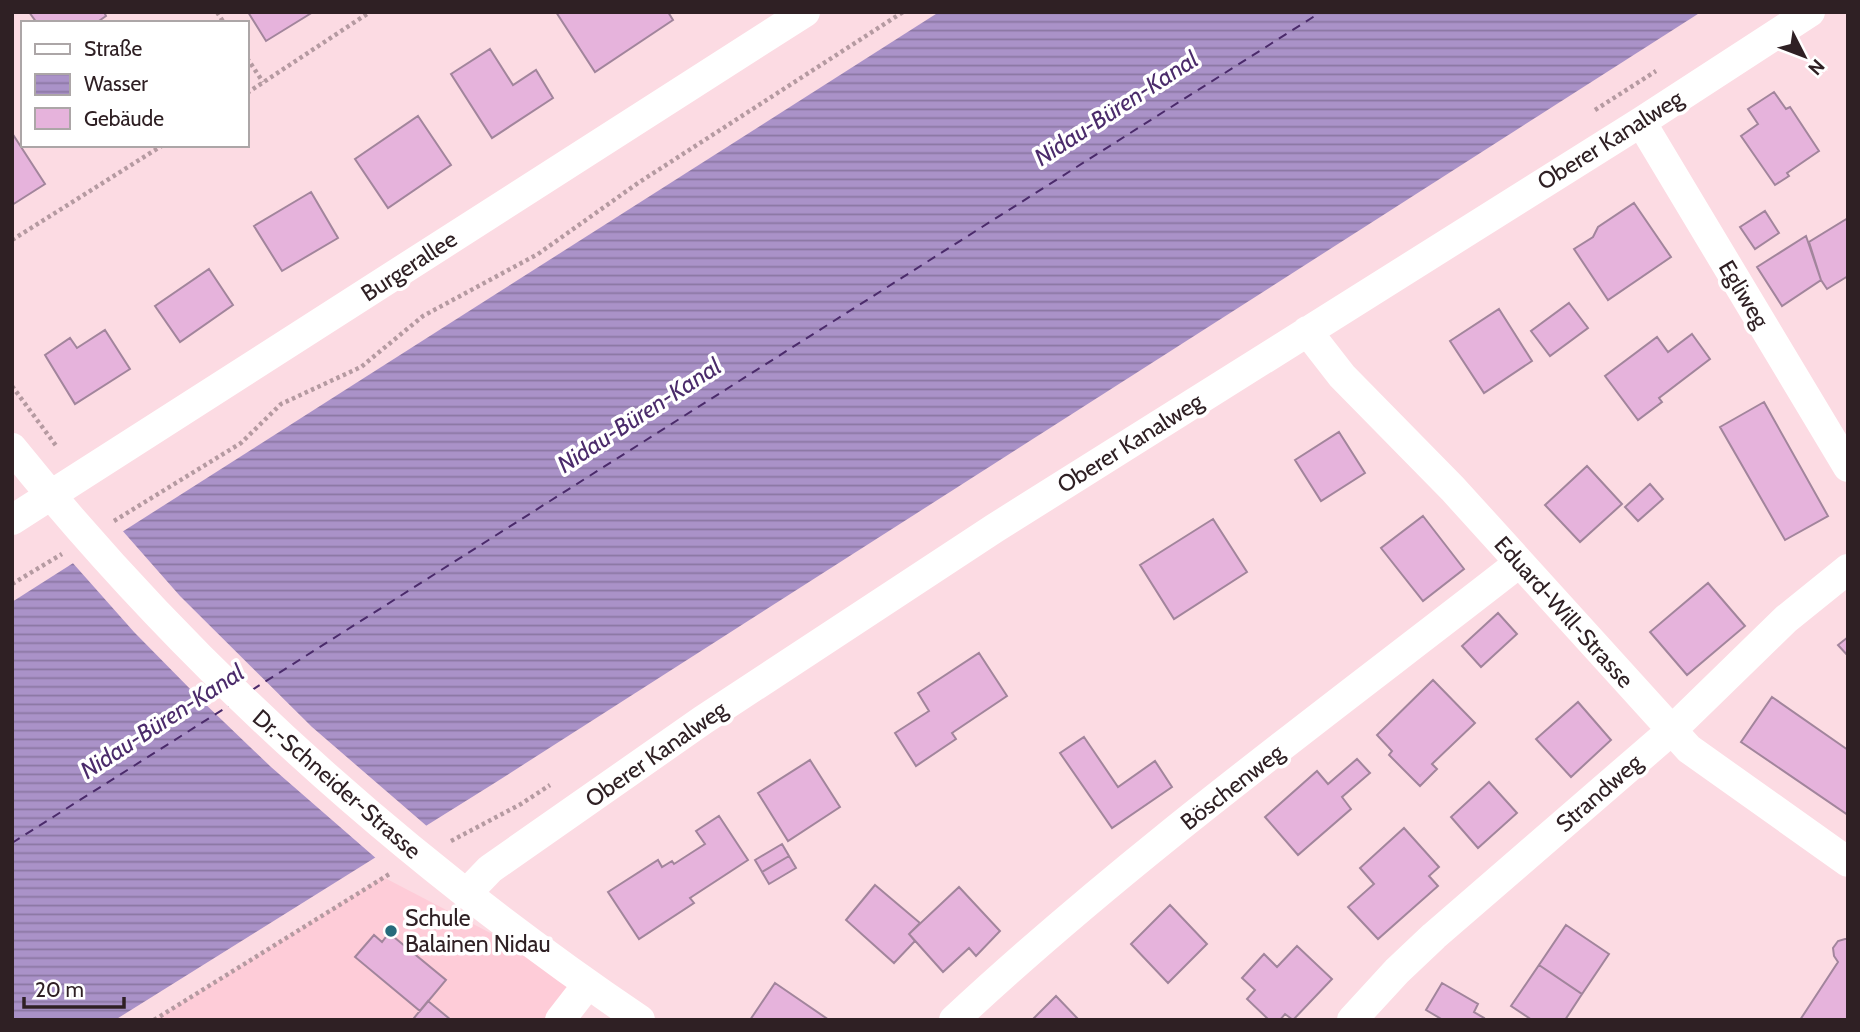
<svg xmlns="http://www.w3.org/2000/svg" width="1860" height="1032" viewBox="0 0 1860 1032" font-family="Cabin,sans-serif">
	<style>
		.built { fill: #feccd8 }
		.water { fill: url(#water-rules) }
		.pier { fill: #fcdbe3 }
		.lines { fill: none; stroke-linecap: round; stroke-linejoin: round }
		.ferry { stroke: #4b2b6b; stroke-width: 2; stroke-dasharray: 9 7; stroke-linecap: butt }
		.building { fill: #e6b3dc; stroke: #a2859c; stroke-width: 2 }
		.path { stroke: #b59aa1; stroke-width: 4.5; stroke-dasharray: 3.5 3.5; stroke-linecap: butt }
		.minor { stroke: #fff; stroke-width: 30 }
		.poi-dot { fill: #266a7b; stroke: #fff; stroke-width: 2.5 }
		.labels { text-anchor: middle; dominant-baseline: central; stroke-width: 7; stroke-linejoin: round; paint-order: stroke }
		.street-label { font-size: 23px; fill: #2f2024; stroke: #fff }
		.poi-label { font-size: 23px; fill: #2f2024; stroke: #fff; text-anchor: start }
		.water-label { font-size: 24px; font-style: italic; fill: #4b2b6b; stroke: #fff }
	</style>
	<defs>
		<pattern id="water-rules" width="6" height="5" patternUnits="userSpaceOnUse" patternTransform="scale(1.75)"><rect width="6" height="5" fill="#aa92c8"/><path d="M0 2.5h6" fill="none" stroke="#8b77a2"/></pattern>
	</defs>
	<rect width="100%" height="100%" fill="#fcdbe3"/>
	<path class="built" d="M383 877 588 984 560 1020H154Z"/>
	<path class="water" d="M939 12H1701L493 784 115 1020H12V602Z"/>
	<path class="pier" d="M121 529 180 596 312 727 429 828 378 860 271 767 199 698 134 632 71 561Z"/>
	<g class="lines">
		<path class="ferry" d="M252 690 1321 12
			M12 843 230 705"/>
	</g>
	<path class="building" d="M29 12H104L106 16 96 23H37Z
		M248 12H313L266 41Z
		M556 12H668L673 20 595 72Z
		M490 49 513 85 536 70 553 98 492 138 451 74Z
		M1774 92 1786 109 1790 107 1819 151 1787 173 1789 176 1775 185 1741 136 1758 124 1748 109Z
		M418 116 451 165 388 208 355 159Z
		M12 133 45 184 12 205Z
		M311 192 338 238 282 271 254 226Z
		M1634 203 1671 257 1608 300 1574 249 1593 237 1598 227Z
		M1765 211 1779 233 1755 249 1740 227Z
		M1848 218V276L1827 289 1821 280 1809 242Z
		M1806 236 1821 280 1782 306 1757 267Z
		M209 269 233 305 180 342 155 306Z
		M1569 303 1588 328 1550 356 1531 331Z
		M1499 309 1532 361 1484 393 1450 341Z
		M105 330 130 369 75 404 45 355 70 338 77 348Z
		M1692 334 1710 359 1659 398 1662 402 1638 420 1605 376 1657 337 1668 352Z
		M1764 402 1828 516 1785 540 1720 427Z
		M1339 432 1365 473 1321 501 1295 460Z
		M1587 466 1622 504 1580 542 1545 505Z
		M1650 484 1663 499 1638 521 1625 507Z
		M1423 516 1464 569 1423 601 1381 548Z
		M1213 519 1247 572 1174 619 1140 565Z
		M1708 583 1745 626 1687 675 1650 632Z
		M1498 613 1517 634 1481 667 1462 646Z
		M1848 637V656L1838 645Z
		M979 653 1007 696 952 733 956 739 916 766 895 733 929 711 918 693Z
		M1433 680 1475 723 1432 764 1437 769 1420 786 1389 755 1392 751 1377 735Z
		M1772 697 1848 750V815L1741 742Z
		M1578 702 1611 740 1571 777 1536 739Z
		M1084 737 1118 787 1155 761 1172 787 1112 828 1060 753Z
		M1357 759 1370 773 1342 797 1351 809 1298 855 1265 817 1317 771 1328 784Z
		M810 760 840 807 788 841 758 793Z
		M1489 782 1517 813 1478 848 1451 817Z
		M719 816 748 860 690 898 694 903 639 939 608 892 658 860 662 867 672 861 674 864 705 844 696 831Z
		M1404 828 1439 867 1429 876 1438 886 1378 939 1348 907 1374 884 1360 868Z
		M782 844 789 856 762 872 755 860Z
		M789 856 796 868 769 884 762 872Z
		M875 885 920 923 909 934 915 941 894 963 846 920Z
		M959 887 1000 931 976 956 969 948 943 972 909 934Z
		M1170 905 1207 944 1168 983 1131 944Z
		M1566 925 1609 954 1582 994 1539 965Z
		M389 933 446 980 420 1011 355 957 374 935 382 942Z
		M1845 939H1848V1020H1800L1838 962 1834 956 1833 948 1838 941Z
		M1297 946 1332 979 1293 1020 1285 1014 1280 1020H1269L1247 999 1255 990 1242 978 1264 954 1277 967Z
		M1539 965 1582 994 1565 1020H1532L1511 1006Z
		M775 983 829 1020H750Z
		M1442 983 1478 1004 1474 1012 1484 1018 1483 1020H1443L1426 1010Z
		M1056 996 1079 1020H1032Z
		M428 1001 451 1020H417L414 1018Z"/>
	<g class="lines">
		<path class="path" d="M217 12 224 23
			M247 58 263 82
			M247 93 370 12
			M1595 110 1656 71
			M12 240 163 145
			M12 386 57 447
			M114 521 241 443 281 404 361 367 423 316 538 254 638 183 903 12
			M12 584 62 554
			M451 841 521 804 550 785
			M154 1020 391 873"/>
		<path class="minor" d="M1641 122 1848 467
			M1307 331 1342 376 1453 489 1689 749 1848 862
			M12 448C191 670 404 860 640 1020
			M12 520 805 12
			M466 894 490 869 703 720 995 528 1641 122 1810 12
			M560 1020 588 984
			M954 1020C1131 855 1328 712 1519 563
			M1352 1020 1397 971 1434 936 1672 730 1786 619 1848 569"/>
	</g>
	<circle class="poi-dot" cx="391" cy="931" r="7"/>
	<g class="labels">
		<g class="street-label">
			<text transform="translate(1610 140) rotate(-32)">Oberer Kanalweg</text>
			<text transform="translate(409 266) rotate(-33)">Burgerallee</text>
			<text transform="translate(1744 294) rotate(59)">Egliweg</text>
			<text transform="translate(1130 443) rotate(-32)">Oberer Kanalweg</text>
			<text transform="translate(1564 612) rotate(48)">Eduard-Will-Strasse</text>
			<text transform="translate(656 754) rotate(-35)">Oberer Kanalweg</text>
			<text transform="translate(337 784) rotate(41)">Dr.-Schneider-Strasse</text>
			<text transform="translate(1232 787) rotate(-38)">Böschenweg</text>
			<text transform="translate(1599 793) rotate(-41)">Strandweg</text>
		</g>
		<g class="poi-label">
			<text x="405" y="918">Schule<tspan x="405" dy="26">Balainen Nidau</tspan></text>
		</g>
		<g class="water-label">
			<text transform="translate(1116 108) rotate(-33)">Nidau-Büren-Kanal</text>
			<text transform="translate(639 415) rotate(-33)">Nidau-Büren-Kanal</text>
			<text transform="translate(162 721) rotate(-33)">Nidau-Büren-Kanal</text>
		</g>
	</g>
	<rect width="1860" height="1032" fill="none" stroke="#2f2024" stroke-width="28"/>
	<rect x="21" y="21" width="228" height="126" fill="#ffffff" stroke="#aca6a7" stroke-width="2"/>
	<rect x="35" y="44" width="35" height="10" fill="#ffffff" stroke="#aca6a7" stroke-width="2"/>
	<text x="84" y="56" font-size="21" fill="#2f2024">Straße</text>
	<rect x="35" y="74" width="35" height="21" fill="url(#water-rules)" stroke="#aca6a7" stroke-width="2"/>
	<text x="84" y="91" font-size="21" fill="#2f2024">Wasser</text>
	<rect x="35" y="108" width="35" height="21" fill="#e6b3dc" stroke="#aca6a7" stroke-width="2"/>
	<text x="84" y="126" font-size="21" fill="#2f2024">Gebäude</text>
	<g transform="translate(1804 56) rotate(132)" stroke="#ffffff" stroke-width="5" paint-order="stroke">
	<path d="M0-5L12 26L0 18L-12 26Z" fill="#2f2024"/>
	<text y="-10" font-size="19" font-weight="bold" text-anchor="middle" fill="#2f2024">N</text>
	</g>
	<path d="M24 997v10h100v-10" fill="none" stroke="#2f2024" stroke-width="3.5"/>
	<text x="35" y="997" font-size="21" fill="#2f2024" stroke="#ffffff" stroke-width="5" paint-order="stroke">20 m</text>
</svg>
